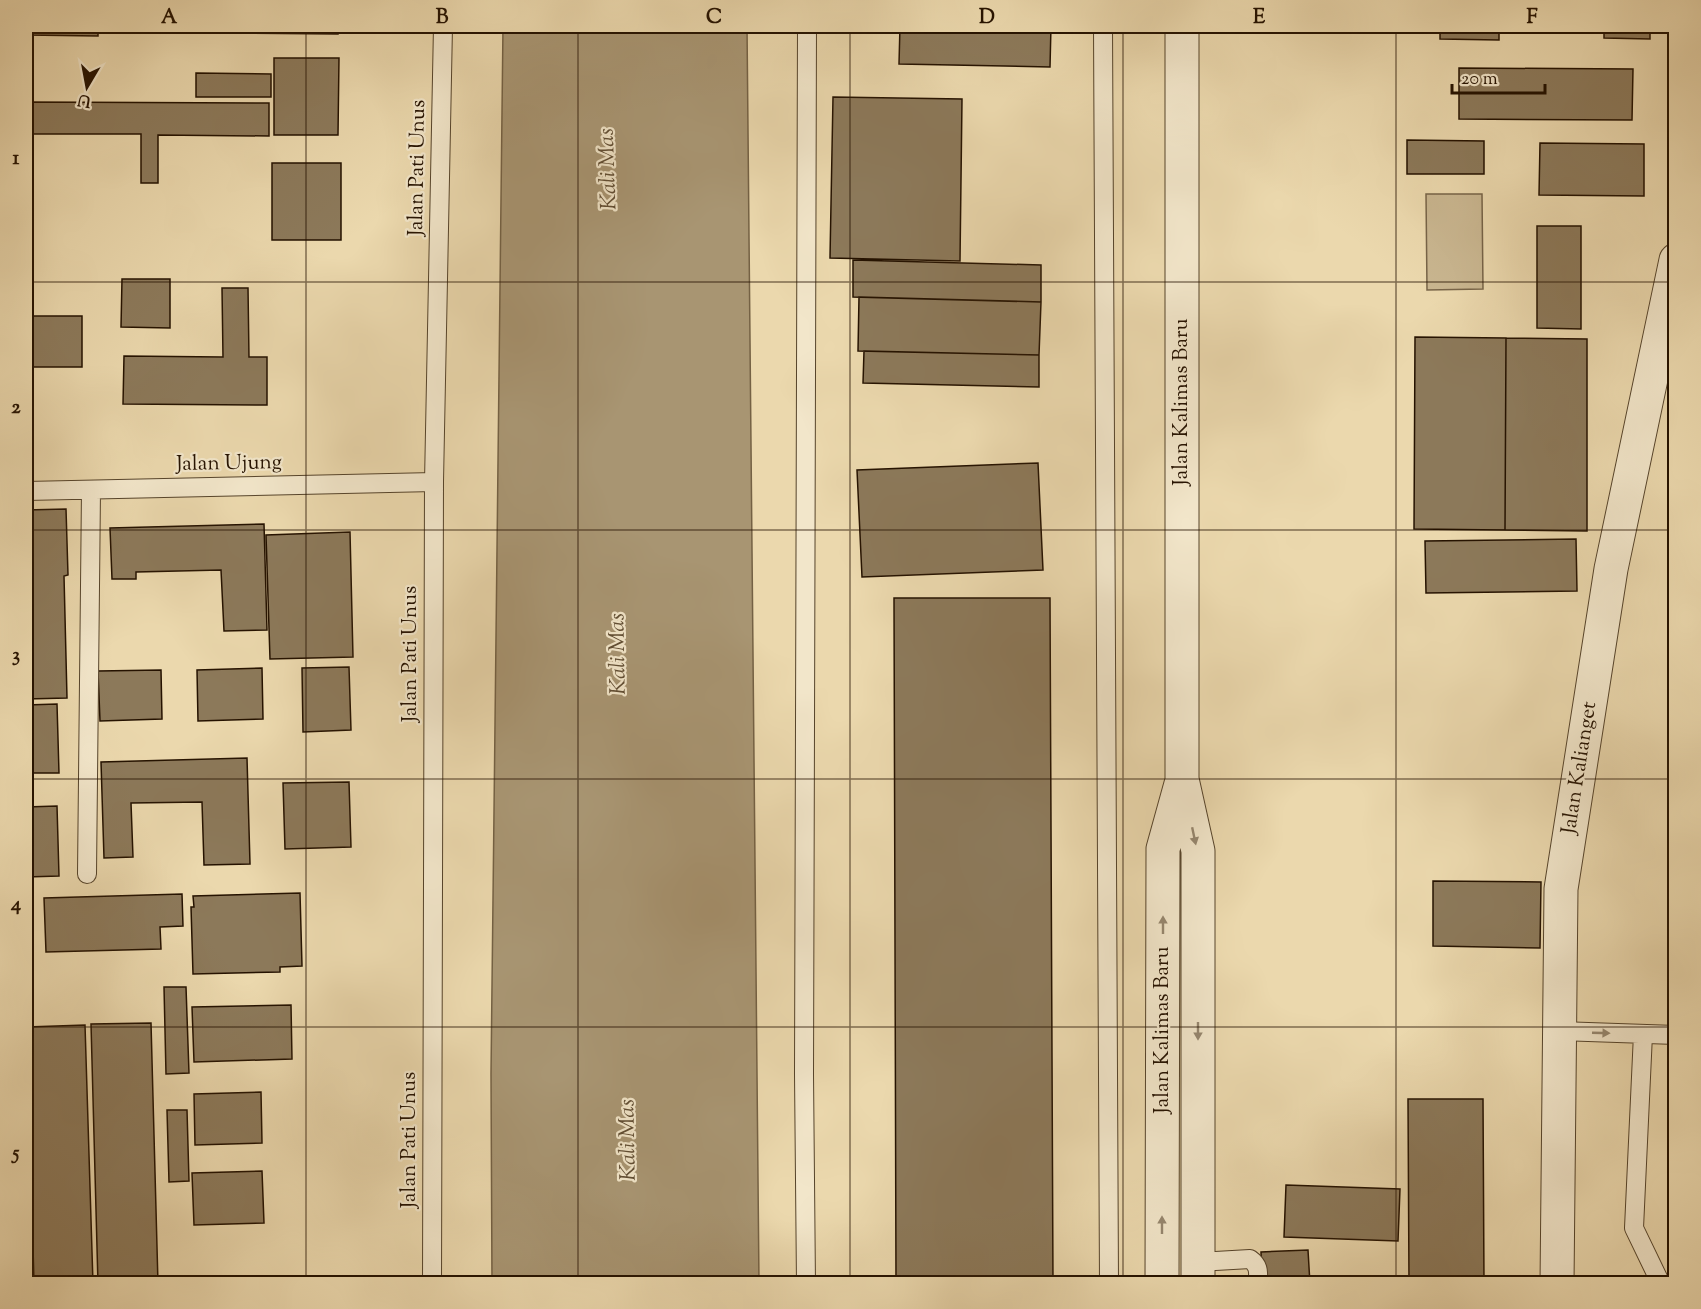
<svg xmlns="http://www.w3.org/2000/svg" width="1701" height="1309" viewBox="0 0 1701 1309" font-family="'Sorts Mill Goudy',serif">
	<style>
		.green { fill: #c9b690; stroke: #776448; stroke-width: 1.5 }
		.water { fill: #a89572; stroke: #746144; stroke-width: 1.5 }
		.building { fill: #8c795a; stroke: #251200; stroke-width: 1.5 }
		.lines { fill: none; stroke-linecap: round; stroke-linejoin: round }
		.service-casing { stroke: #56442b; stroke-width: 20 }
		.minor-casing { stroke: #56442b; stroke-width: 35 }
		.tertiary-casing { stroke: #56442b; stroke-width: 35 }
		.service { stroke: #f2e6ca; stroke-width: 18 }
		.minor { stroke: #f2e6ca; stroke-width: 33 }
		.tertiary { stroke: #f2e6ca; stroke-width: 33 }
		.oneway { fill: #96876f }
		.grid { fill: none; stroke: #251200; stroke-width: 1.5; stroke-opacity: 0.55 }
		.labels { text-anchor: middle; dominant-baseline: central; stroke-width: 4.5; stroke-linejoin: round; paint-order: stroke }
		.street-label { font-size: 21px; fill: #251200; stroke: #f2e6ca }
		.water-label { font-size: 22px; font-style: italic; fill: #604d33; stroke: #f2e6ca }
		.neatline { fill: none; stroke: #251200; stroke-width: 2 }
		.grid-label { font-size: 20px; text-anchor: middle; font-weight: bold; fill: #251200 }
	</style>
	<rect width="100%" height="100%" fill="#ebd8ad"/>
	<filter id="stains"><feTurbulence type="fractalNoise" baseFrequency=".00333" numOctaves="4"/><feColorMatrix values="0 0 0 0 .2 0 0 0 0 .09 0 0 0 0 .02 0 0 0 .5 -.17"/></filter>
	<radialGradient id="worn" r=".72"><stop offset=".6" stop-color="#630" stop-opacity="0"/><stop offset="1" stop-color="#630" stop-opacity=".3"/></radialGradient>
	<path class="green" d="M1426 194H1482L1483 289 1427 290Z"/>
	<path class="water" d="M503 26H747L759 1283H492L491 1074Z"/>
	<path class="building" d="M26 26H98V36L26 35Z
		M229 26H338V34L229 33Z
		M900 26H1051L1050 67 899 64Z
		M1440 26H1499V40L1440 39Z
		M1604 26H1650V39L1604 38Z
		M274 58H339L338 135H274Z
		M1459 68 1633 69 1632 120 1459 119Z
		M196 73 271 74V97H196Z
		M833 97 962 99 960 261 830 258Z
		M26 102 269 103V136L158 135V183H141V134H26Z
		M1407 140 1484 141V174H1407Z
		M1540 143 1644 144V196L1539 195Z
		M272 163H341V240H272Z
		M1537 226H1581V329L1537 328Z
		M853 260 1041 265V302L853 297Z
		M122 279H170V328L121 327Z
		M222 288H248L249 357H267V405L123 404 124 356 223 357Z
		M859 297 1041 302 1039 355 858 351Z
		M26 316H82V367H26Z
		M1415 337 1506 338 1505 530 1414 529Z
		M1506 338 1587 339V531L1505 530Z
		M864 351 1039 355V387L863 383Z
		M1038 463 1043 570 862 577 857 470Z
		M66 509 68 575 64 576 67 698 26 699V510Z
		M264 524 267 630 224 631 221 570 136 572V579H112L110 528Z
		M350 532 353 657 270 659 266 535Z
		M1576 539 1577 591 1426 593 1425 541Z
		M894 598H1050L1053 1284H896Z
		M349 667 351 730 303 732 302 668Z
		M262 668 263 719 198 721 197 670Z
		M161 670 162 719 100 721 98 671Z
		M57 704 59 773H26V705Z
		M247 758 250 864 204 865 202 802 131 803 133 857 104 858 101 762Z
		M349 782 351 847 285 849 283 783Z
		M1672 783H1676V848H1668Z
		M57 806 59 876 26 877V807Z
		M1433 881 1541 882 1540 948 1433 946Z
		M300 893 302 966 280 967V972L193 974 191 907H194L193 896Z
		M182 894 183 926 160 927 161 949 46 952 44 898Z
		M164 987H186L189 1073 166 1074Z
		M291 1005 292 1059 194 1062 192 1007Z
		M151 1023 158 1284H98L91 1024Z
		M85 1025 93 1284H34L27 1027Z
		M261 1092 262 1143 195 1145 194 1094Z
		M1408 1099H1483L1484 1284H1409Z
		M167 1110H187L189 1181 169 1182Z
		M262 1171 264 1223 194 1225 192 1173Z
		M1286 1185 1400 1189 1398 1241 1284 1237Z
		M1308 1250 1310 1284H1262L1261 1252Z"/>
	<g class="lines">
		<defs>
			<path id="service" d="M1103 26 1109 1284
				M26 491 434 482
				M87 874 91 490
				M1559 1031 1676 1035
				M1643 1034 1634 1228 1661 1284
				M1198 1262 1250 1259C1260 1266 1258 1273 1258 1284
				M432 1284 434 482 443 26
				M806 1284 804 1074 807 26"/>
			<path id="minor" d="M1557 1284 1561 889 1611 569 1676 260"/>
			<path id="tertiary" d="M1182 26V779L1198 851V1284
				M1162 1284 1163 849 1181 784"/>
		</defs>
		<use href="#service" class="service-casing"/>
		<use href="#minor" class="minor-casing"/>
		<use href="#tertiary" class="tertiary-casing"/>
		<use href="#service" class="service"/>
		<use href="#minor" class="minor"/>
		<use href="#tertiary" class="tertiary"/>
	</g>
	<defs><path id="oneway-solid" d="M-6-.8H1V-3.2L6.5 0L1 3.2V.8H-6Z" transform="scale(1.5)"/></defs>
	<g class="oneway">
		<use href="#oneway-solid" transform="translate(1194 836) rotate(78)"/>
		<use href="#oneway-solid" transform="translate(1163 925) rotate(-90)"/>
		<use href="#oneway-solid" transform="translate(1198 1031) rotate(90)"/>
		<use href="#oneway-solid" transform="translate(1601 1033) rotate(2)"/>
		<use href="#oneway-solid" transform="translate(1162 1225) rotate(-90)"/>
	</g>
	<path class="grid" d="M306 26V1284M578 26V1284M850 26V1284M1123 26V1284M1396 26V1284M26 282H1676M26 530H1676M26 779H1676M26 1027H1676"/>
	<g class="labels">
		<g class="street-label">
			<text transform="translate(418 168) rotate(-89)">Jalan Pati Unus</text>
			<text transform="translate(1182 402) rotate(-90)">Jalan Kalimas Baru</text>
			<text transform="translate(229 464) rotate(-1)">Jalan Ujung</text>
			<text transform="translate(411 654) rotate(-90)">Jalan Pati Unus</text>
			<text transform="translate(1580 768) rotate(-81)">Jalan Kalianget</text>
			<text transform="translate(1163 1030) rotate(-90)">Jalan Kalimas Baru</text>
			<text transform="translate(410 1140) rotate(-90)">Jalan Pati Unus</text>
		</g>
		<g class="water-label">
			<text transform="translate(609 169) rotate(-92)">Kali Mas</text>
			<text transform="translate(619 654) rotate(-91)">Kali Mas</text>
			<text transform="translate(629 1140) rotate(-91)">Kali Mas</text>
		</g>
	</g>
	<rect width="1701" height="1309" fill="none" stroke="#ebd8ad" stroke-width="66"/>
	<g transform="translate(87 87) rotate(190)" stroke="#f2e6ca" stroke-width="4.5" paint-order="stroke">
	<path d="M0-4.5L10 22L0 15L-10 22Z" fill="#251200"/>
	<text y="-9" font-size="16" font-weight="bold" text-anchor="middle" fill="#251200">U</text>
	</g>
	<path d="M1452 84v9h93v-9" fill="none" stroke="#251200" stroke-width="3"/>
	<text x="1461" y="84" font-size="18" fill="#251200" stroke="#f2e6ca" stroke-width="4.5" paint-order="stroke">20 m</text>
	<rect x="33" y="33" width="1635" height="1243" class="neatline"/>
	<g class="grid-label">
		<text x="169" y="23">A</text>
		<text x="442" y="23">B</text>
		<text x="714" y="23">C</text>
		<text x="987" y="23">D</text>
		<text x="1259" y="23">E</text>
		<text x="1532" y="23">F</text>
		<text x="16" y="164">1</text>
		<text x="16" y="413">2</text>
		<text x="16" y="661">3</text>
		<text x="16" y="910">4</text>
		<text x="16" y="1159">5</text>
	</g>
	<rect width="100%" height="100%" filter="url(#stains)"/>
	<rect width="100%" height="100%" fill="url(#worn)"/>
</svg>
